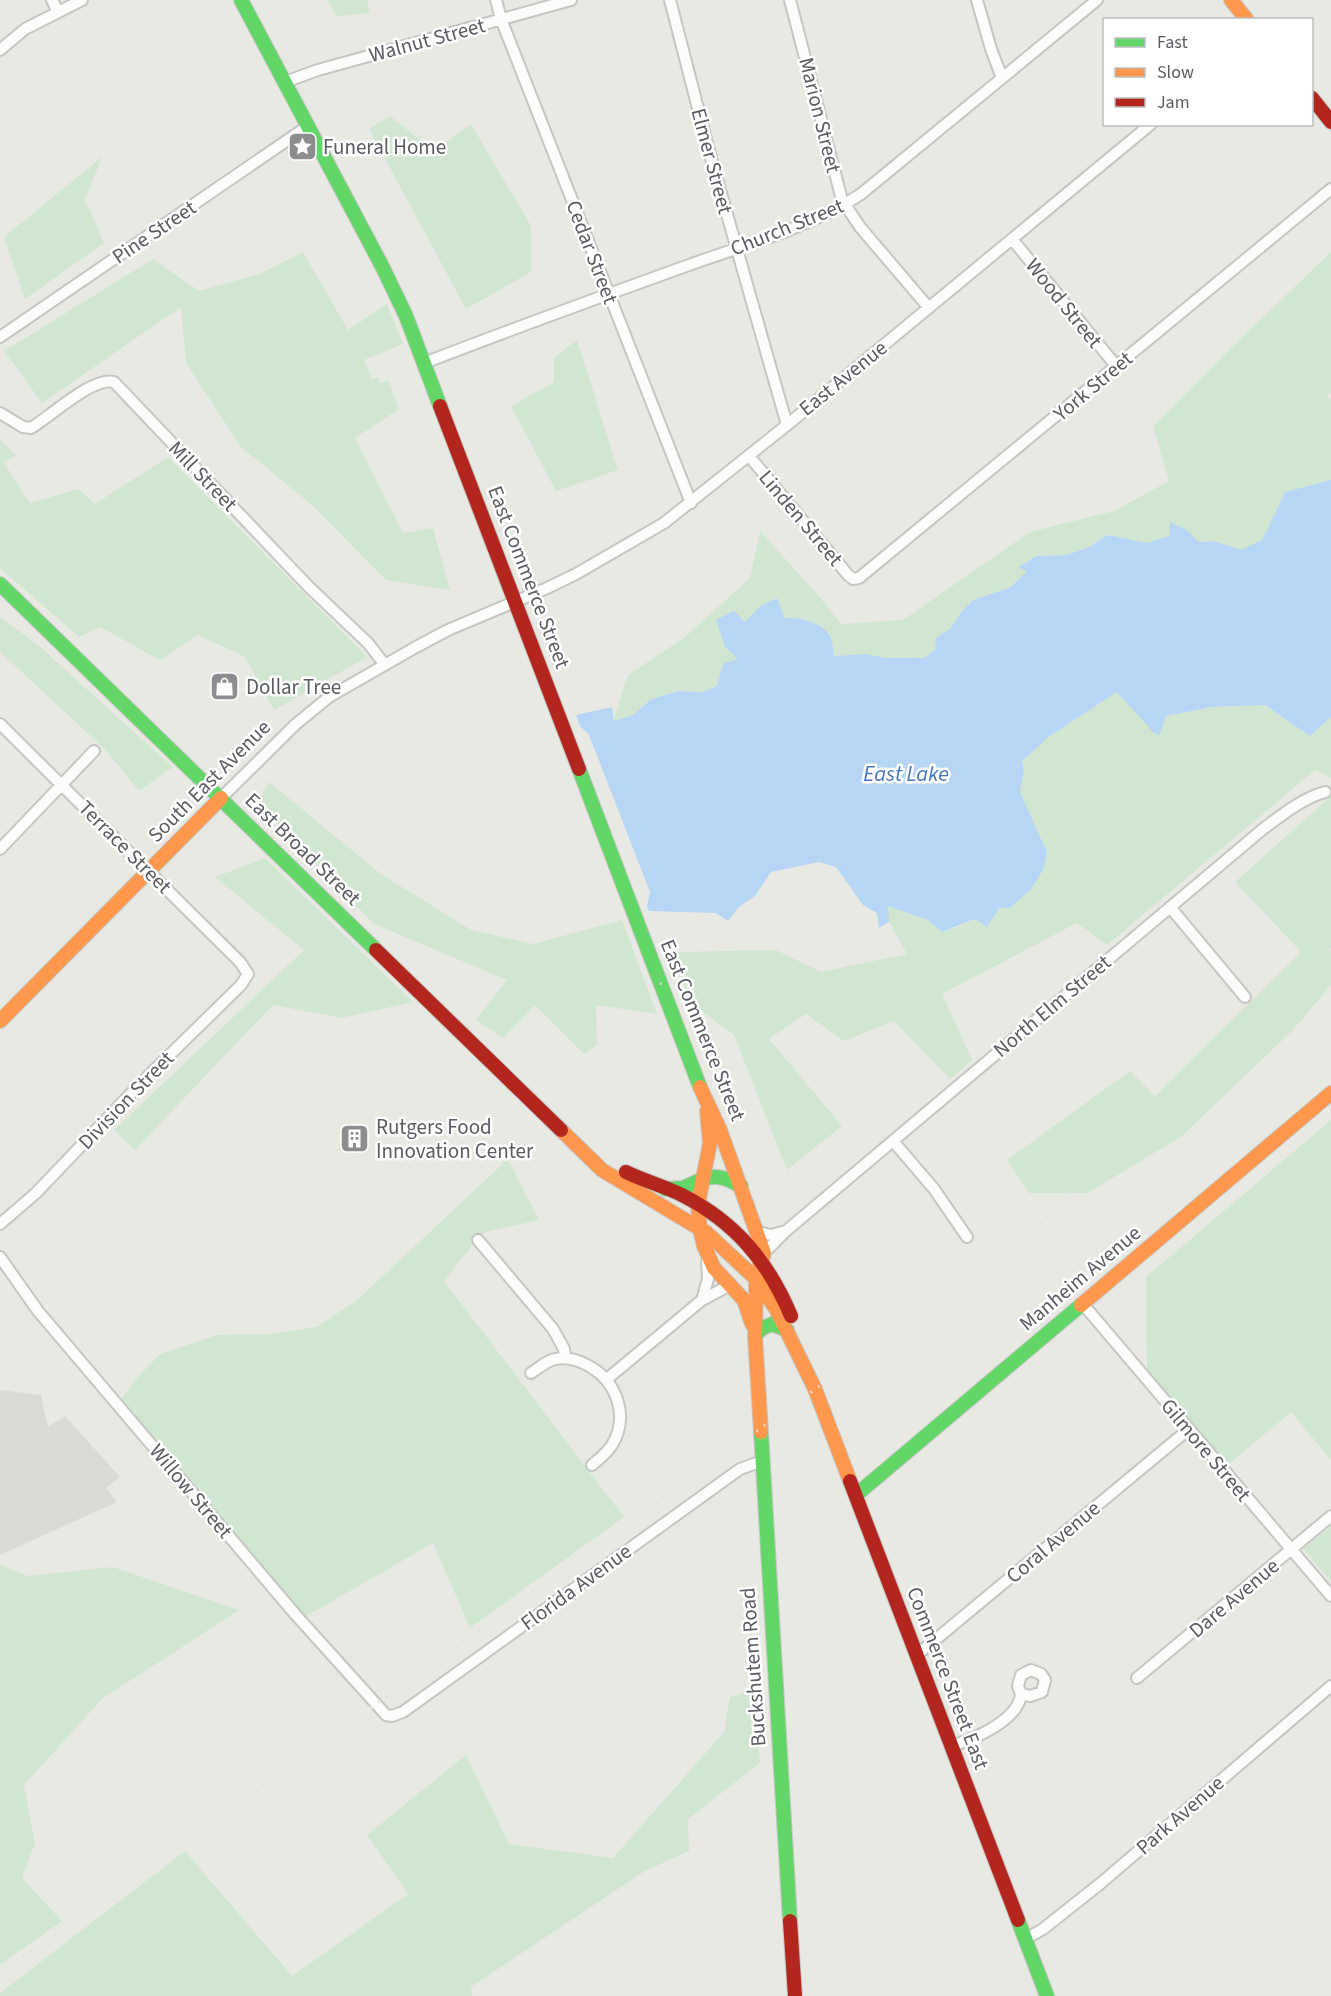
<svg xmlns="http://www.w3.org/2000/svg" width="1331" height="1996" viewBox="0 0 1331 1996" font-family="'Source Sans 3',sans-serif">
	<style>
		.industrial { fill: #dadad5 }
		.green { fill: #d1e6d1 }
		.water { fill: #b7d5f4 }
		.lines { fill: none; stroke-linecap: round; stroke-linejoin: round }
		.street-casing { stroke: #c5c6c4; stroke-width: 14 }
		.fast-casing { stroke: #c6c6c5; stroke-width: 16 }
		.slow-casing { stroke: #c6c6c5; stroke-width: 16 }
		.jam-casing { stroke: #c6c6c5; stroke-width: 16 }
		.street { stroke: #fcfcfb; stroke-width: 10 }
		.fast { stroke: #63d668; stroke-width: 14 }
		.slow { stroke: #ff974d; stroke-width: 14 }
		.jam { stroke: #b3261e; stroke-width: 14 }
		.rail { stroke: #e1e2e1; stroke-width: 3; stroke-dasharray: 1.5 8; stroke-linecap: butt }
		.labels { text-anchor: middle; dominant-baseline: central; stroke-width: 5; stroke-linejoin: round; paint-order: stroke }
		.street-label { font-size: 21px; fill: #595c61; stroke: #fff }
		.poi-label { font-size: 21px; fill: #595c61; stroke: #fff; text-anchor: start }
		.water-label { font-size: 22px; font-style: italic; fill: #4675bc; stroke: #fff }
	</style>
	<rect width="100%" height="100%" fill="#e9e9e4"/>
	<path class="industrial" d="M0 1390 41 1395 48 1427 65 1416 120 1477 106 1488 117 1502 0 1555Z"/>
	<path class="green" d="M327 0H367L370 13 336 16Z
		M390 116 434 151 471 124 531 226V272L466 309 369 129Z
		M102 157 85 200 104 243 25 299 4 237Z
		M303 252 348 330 387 304 403 344 364 360 372 379 378 377 381 383 388 380 399 409 355 438 403 533 433 528 450 590 386 580 312 505 241 447 186 363 181 307 42 403 4 351 153 259 199 291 259 274Z
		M1331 252V392L1327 396 1331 400V480L1285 492 1262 540 1241 551 1214 541 1198 542 1187 530 1170 523 1169 536 1148 543 1107 535 1089 547 1067 555 1036 556 1019 567 1027 572 1009 588 973 600 962 611 950 629 936 638V650L924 658H886L866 654 834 656C833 650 833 641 830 636 822 622 800 617 785 618L777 598C742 615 745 624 739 659L723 665 717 686 702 692 676 691 650 700 633 715 613 721 628 675 685 637 750 578 760 531 818 595 841 624 903 620 1030 532 1114 511 1169 481 1153 427 1232 347Z
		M577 340 618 470 556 491 511 406 554 382V358Z
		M0 439 16 455 4 463 30 503 78 489 95 504 168 457 367 657 274 710 245 657 198 635 160 660 100 627 79 637 0 568Z
		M0 617 38 645 173 767 139 791 105 749 0 652Z
		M1117 692 1159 736 1166 716 1212 707 1265 705 1310 736 1331 717V778L1315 770 1107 945 1077 923 942 994 972 1060 950 1079 894 1021 844 1041 806 1014 769 1039 842 1126 787 1170 734 1035 692 1004 672 952 776 950 821 972 907 954 889 922 887 905 928 920 942 932 961 926 999 907 1047 852 1020 792 1024 770 1022 761 1050 736Z
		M269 782 381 874 471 930 533 944 622 920 657 1014 596 1005 597 1045 584 1054 535 1005 503 1038 476 1020 507 980 374 924 257 804Z
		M1331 796V985L1293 1030 1182 1136 1088 1193H1029L1007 1160 1130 1071 1155 1096 1301 952 1235 882Z
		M265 858 413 1002 342 1018 273 1005 135 1150 114 1130 304 950 215 877Z
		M1331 1120V1460L1291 1412 1223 1469 1147 1378 1146 1277Z
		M508 1159 539 1220 482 1233 444 1281 624 1517 470 1628 433 1543 305 1617 117 1405 135 1380 160 1354 217 1335 269 1334 317 1327 356 1301Z
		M1331 1526V1581L1303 1549Z
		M0 1564 27 1576 113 1567 239 1610 102 1699 24 1785 35 1843 22 1878 62 1921 0 1965Z
		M755 1689 760 1763 688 1819 689 1851 645 1871 471 1987 472 1996H0V1993L185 1851 292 1976 408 1894 367 1835 466 1755 509 1844 613 1858 724 1732 730 1697Z"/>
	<path class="water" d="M1331 480V717L1310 736 1265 705 1212 707 1166 716 1159 736 1152 731 1117 692 1050 736 1022 761 1024 770 1020 792 1047 852 1043 870 1031 889 1010 908H999L987 927 975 919 942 932 928 920 888 906 889 922 879 928 877 913 863 905 836 867 819 862 771 872 755 896 739 907 728 921 716 913 649 911 647 907 650 892 589 735 580 726 576 715 612 707 614 721 633 715 650 700 677 691 702 692 717 686 723 664 738 659 725 647 716 620 734 611 745 622 759 607 777 598 785 618C800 617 822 622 830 636 833 641 833 650 834 656L866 654 886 658H924L935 650 936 638 950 629 962 611 973 600 1009 588 1027 572 1019 567 1036 556 1067 555 1089 547 1107 535 1148 543 1169 536 1170 522 1187 530 1198 542 1214 541 1241 550 1262 540 1285 492Z"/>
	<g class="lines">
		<defs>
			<path id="street" d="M52 0 58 12
				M496 0 501 19 691 503
				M670 0 709 151 787 425
				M790 0 842 200 860 227 929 308
				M977 0 991 49 1002 78
				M0 50 25 29 82 0
				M285 82 318 70 571 0
				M1012 239 1117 367
				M0 337 308 126
				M424 363C512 329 600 297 689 265 745 245 811 227 861 194L1097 0
				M0 413 23 427 31 428C50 417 93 376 114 382L308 586 368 643 385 665
				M749 456 848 575 853 579 859 578 1331 189
				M0 724 240 962 248 974 241 985 140 1084 36 1193 0 1224
				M221 798 296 724 329 697 416 647 448 630 545 589 576 574 664 523 787 425 1151 124
				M0 849 94 751
				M1170 907 1245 997
				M893 1141 934 1189 967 1237
				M758 1232 771 1235 786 1231
				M478 1240 553 1329 564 1349 565 1358
				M764 1253 786 1231 1263 829C1282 815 1301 799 1325 792
				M0 1257 38 1311 295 1614 386 1715 392 1716 403 1712 740 1469 762 1461
				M702 1300 708 1279 707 1261
				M1082 1303 1331 1596
				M531 1373C539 1368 546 1361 555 1359 566 1357 578 1360 587 1365 616 1380 630 1415 612 1445 607 1453 599 1459 592 1465
				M607 1379 702 1300 730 1285
				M917 1655 1189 1429
				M1031 1670 1041 1674 1045 1680 1042 1692 1030 1696 1021 1694 1018 1686 1021 1675Z
				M1137 1678 1331 1516
				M952 1746C974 1739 1019 1720 1021 1694
				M1025 1939 1043 1929 1101 1883 1331 1686"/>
			<path id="fast" d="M241 0 382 266 406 316 440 406
				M0 584 376 950
				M579 769 700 1087
				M703 1179C718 1174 728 1179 741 1186
				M665 1189 683 1188 703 1179
				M755 1336 761 1329 772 1324 787 1330
				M761 1432 790 1921
				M856 1495 1081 1305
				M1018 1920 1047 1996"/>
			<path id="slow" d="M1231 0 1247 20
				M0 1021 221 798
				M700 1087 720 1130 764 1253 756 1278V1295L755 1336 761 1432
				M707 1111 710 1143 698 1204 700 1229 704 1246 714 1268 744 1300 752 1324
				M561 1130 602 1170 707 1233 755 1278 776 1309 815 1389 850 1481
				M1081 1305 1331 1093"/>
			<path id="jam" d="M1312 98 1331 122
				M440 406 579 769
				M376 950 561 1130
				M626 1172C644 1181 664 1186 682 1195 735 1222 768 1261 791 1316
				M850 1481 1018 1920
				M790 1921 795 1996"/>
		</defs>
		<use href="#street" class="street-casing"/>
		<use href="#fast" class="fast-casing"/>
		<use href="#slow" class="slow-casing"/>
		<use href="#jam" class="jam-casing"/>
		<use href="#street" class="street"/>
		<use href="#fast" class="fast"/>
		<use href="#slow" class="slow"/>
		<use href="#jam" class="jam"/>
		<path class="rail" d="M259 793 405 907C436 929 470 948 506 961 549 975 597 977 643 982 736 991 838 993 929 969 997 951 1053 923 1116 891 1189 855 1260 815 1331 777
			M0 1974 825 1382 1002 1252 1044 1220 1158 1123 1261 1021 1331 949"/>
	</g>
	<defs>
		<symbol id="sight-square" viewBox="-11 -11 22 22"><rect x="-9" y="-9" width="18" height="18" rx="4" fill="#8b8d8f" stroke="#fff"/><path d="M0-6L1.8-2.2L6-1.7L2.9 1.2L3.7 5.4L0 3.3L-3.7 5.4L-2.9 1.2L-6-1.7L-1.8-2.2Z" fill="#fff"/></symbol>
		<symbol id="shop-square" viewBox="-11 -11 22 22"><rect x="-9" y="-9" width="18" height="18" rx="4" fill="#8b8d8f" stroke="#fff"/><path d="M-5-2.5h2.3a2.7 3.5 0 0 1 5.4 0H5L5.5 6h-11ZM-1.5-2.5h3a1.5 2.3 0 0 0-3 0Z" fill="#fff"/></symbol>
		<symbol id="building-square" viewBox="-11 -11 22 22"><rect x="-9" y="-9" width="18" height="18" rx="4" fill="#8b8d8f" stroke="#fff"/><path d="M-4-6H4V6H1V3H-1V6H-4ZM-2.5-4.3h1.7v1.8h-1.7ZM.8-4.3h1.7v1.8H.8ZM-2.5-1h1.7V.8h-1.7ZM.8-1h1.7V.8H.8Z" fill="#fff"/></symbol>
	</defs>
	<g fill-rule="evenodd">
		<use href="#sight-square" x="286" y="130" width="33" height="33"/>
		<use href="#shop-square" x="208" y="670" width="33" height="33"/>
		<use href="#building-square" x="338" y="1122" width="33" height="33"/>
	</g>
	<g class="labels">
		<g class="street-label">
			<text transform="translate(427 40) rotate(-15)">Walnut Street</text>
			<text transform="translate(820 115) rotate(76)">Marion Street</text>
			<text transform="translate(712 161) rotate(75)">Elmer Street</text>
			<text transform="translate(787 227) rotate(-22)">Church Street</text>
			<text transform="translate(154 232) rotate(-34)">Pine Street</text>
			<text transform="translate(592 252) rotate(69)">Cedar Street</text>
			<text transform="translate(1064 303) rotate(51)">Wood Street</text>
			<text transform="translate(843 378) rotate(-39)">East Avenue</text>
			<text transform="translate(1093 386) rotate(-40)">York Street</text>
			<text transform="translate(203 476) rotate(46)">Mill Street</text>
			<text transform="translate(801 518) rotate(50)">Linden Street</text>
			<text transform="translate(529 577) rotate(69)">East Commerce Street</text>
			<text transform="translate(209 781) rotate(-45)">South East Avenue</text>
			<text transform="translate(125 847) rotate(45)">Terrace Street</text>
			<text transform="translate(303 849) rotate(44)">East Broad Street</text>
			<text transform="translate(1052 1006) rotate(-40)">North Elm Street</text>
			<text transform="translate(703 1030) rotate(68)">East Commerce Street</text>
			<text transform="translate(126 1100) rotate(-46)">Division Street</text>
			<text transform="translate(1080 1278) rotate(-40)">Manheim Avenue</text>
			<text transform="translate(1206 1450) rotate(50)">Gilmore Street</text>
			<text transform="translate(191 1491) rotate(50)">Willow Street</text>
			<text transform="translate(1053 1542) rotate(-40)">Coral Avenue</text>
			<text transform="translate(576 1587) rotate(-36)">Florida Avenue</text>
			<text transform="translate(1234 1598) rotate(-40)">Dare Avenue</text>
			<text transform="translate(753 1667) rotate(-94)">Buckshutem Road</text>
			<text transform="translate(948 1678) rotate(69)">Commerce Street East</text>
			<text transform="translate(1180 1815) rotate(-41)">Park Avenue</text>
		</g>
		<g class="poi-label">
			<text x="323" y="147">Funeral Home</text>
			<text x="246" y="687">Dollar Tree</text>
			<text x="376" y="1127">Rutgers Food<tspan x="376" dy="24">Innovation Center</tspan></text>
		</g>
		<g class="water-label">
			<text x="906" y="774">East Lake</text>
		</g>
	</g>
	<rect x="1103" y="18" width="210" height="108" fill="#ffffff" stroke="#bdbec0" stroke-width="1.5"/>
	<rect x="1115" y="38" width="30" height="9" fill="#63d668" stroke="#bdbec0" stroke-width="1.5"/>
	<text x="1157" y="48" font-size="18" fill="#595c61">Fast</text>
	<rect x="1115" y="68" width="30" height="9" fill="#ff974d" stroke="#bdbec0" stroke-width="1.5"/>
	<text x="1157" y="78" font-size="18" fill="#595c61">Slow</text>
	<rect x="1115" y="98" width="30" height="9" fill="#b3261e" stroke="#bdbec0" stroke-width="1.5"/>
	<text x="1157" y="108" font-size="18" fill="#595c61">Jam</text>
</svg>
